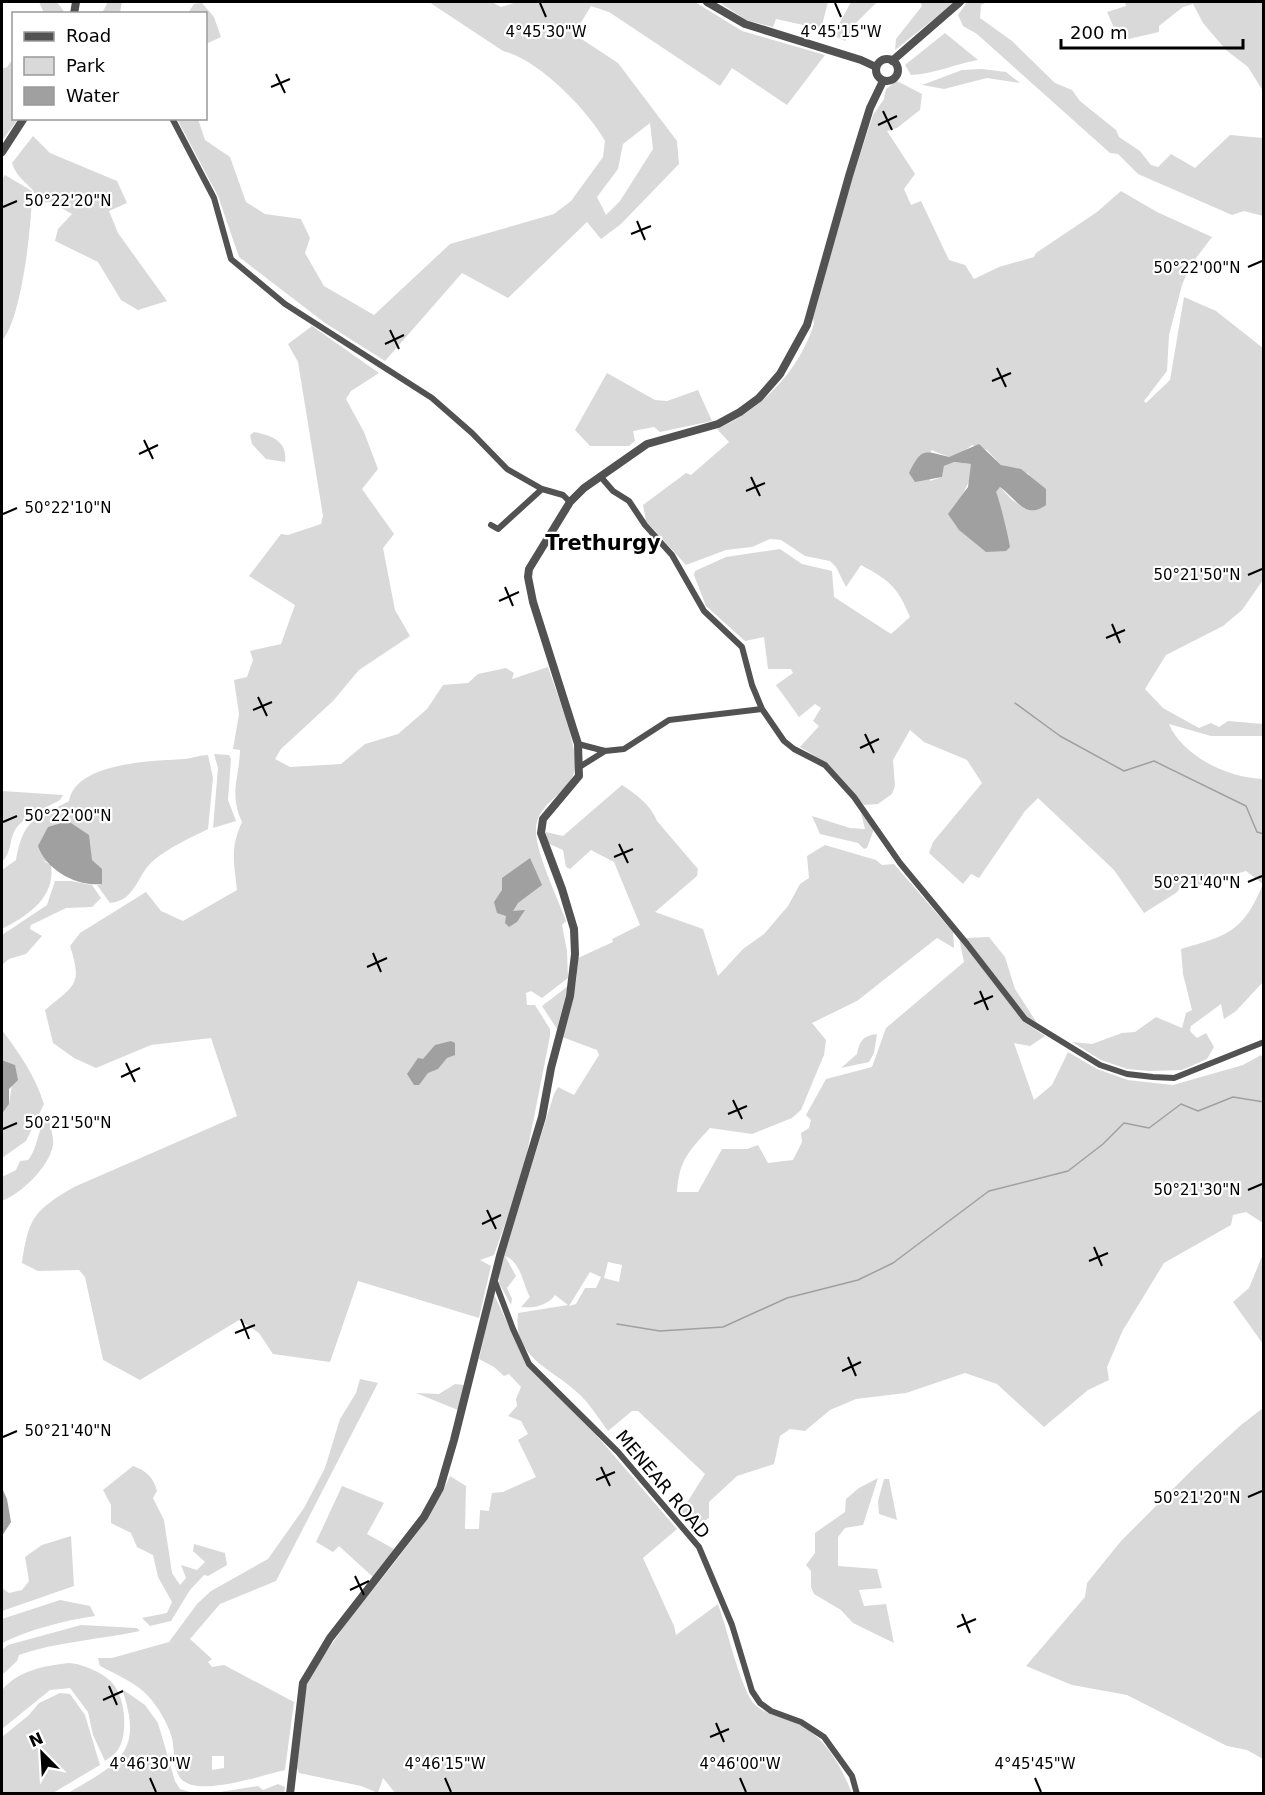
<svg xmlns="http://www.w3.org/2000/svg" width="1265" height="1795" viewBox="0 0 1265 1795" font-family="'DejaVu Sans',sans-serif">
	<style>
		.green { fill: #d9d9d9; fill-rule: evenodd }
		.water { fill: #a0a0a0 }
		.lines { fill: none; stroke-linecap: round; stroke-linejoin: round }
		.stream { stroke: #a0a0a0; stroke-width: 1.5 }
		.minor { stroke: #525252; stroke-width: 6 }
		.tertiary { stroke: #525252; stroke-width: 8 }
		.ticks { fill: none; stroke: #000; stroke-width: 2 }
		.labels { text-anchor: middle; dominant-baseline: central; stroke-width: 4.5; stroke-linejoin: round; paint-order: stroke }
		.street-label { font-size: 18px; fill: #000; stroke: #fff }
		.quarter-label { font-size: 21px; font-weight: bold; fill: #000; stroke: #fff }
		.ticks-label { font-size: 15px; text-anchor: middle; fill: #000; stroke: #fff; stroke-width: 4.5; stroke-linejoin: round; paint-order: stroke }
	</style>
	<rect width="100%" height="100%" fill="#fff"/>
	<path class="green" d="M39 2H57L65 13H44Z
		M108 2H122L120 13H102Z
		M429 2H492L501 7 517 2H695L742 31 825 55 787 105 732 68 720 86 609 12 591 6 574 34 618 63 677 141 679 164 621 224 601 239 587 222 508 298 462 273 385 361 325 323 239 257 218 196 177 119H198L205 140 230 157 246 202 265 214 301 219 310 238 305 253 324 286 374 315 450 244 554 214 571 201 603 157 605 141C588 110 538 59 503 51ZM650 123 653 149 620 201 606 215 597 197 618 169 623 144Z
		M719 2H828L821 29 776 19 773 27 746 20Z
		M851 2H877L854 25 845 41 833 35Z
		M920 2H955L895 50 896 39 922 6Z
		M967 2H987L981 5 980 18 1012 41 1055 83 1072 90 1080 101 1116 130 1119 137 1140 151 1151 165 1158 167 1171 154 1195 168 1230 135 1263 138V216L1244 211 1232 215 1138 174 1118 154 1110 153 977 34 963 26 958 15Z
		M1125 2H1263V91L1248 67 1226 50 1203 23 1193 4 1183 7 1159 26V32L1120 41 1107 12 1126 6Z
		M202 3 214 17 221 37 206 44V14L188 13 194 4Z
		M945 33 978 60C954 64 935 74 911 75L905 65Z
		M13 59 14 118 18 119 2 141V69L7 67Z
		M982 69 1006 72 1020 83 987 78 944 89 922 85 962 70Z
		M897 81 922 94 920 110 897 128 887 131 915 174 904 189 911 205 921 201 949 260 965 265 974 279 999 267 1034 257 1036 253 1097 212 1121 191 1157 212 1212 237 1190 266 1182 285 1169 335 1167 371 1144 401 1146 403 1170 380 1184 297 1216 311 1263 348V580L1242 610 1223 626 1166 655 1145 689 1163 708 1199 728 1211 723 1219 727 1228 721 1263 724V736H1211L1169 724C1183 757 1229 778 1263 779V982L1236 1011 1224 1019 1221 1004 1191 1026 1190 1031 1197 1038 1206 1033 1214 1047 1207 1059 1182 1070 1149 1071 1127 1069 1101 1060 1072 1042 1092 1044 1122 1033 1135 1032 1156 1017 1182 1028 1186 1013 1192 1010 1183 974 1181 949C1229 935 1243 932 1263 884L1246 871 1196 886 1186 882 1176 893 1144 913 1114 870 1038 798 1025 811 979 878 971 874 963 884 929 853 933 842 982 783 967 760 924 742 910 730 893 760 895 786 892 794 878 804 864 805 825 762 800 747 819 726 813 721 821 708 815 704 799 717 776 685 793 673 791 669H768L764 637 745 641 706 606 694 575 695 571 726 557 780 549 802 564 832 571 834 597 891 634 910 617C897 586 890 581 861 565L846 587 836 567 830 561 805 556 781 540 770 539 752 547 726 550 686 565 646 521 643 505 686 473 691 475 729 442 717 429C762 409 799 371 814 324L813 318 852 179 873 115 884 99 886 89ZM972 445 987 450 1001 465 1029 474 1025 509 1011 499 1000 487 995 492C1000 500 1008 536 1009 547L963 494 972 475 971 464 953 462 944 466 942 477 930 481 931 450 949 457 963 452Z
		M33 136 50 153 117 181 127 203 109 211 118 233 167 301 138 310 121 300 98 262 55 241 58 229 72 214 51 202 39 203C33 182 19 184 12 163Z
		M5 175 32 191C32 223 22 318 2 341V179Z
		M312 326 379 373 351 391 346 399 364 432 378 469 362 489 394 534 383 548 395 610 410 636 359 670 333 701 281 749 275 759 290 767 341 764 365 744 398 734 427 709 443 685 468 683 478 674 506 668 514 673 512 679 548 667C555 689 579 748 575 769 570 794 536 802 536 830 535 851 558 899 566 921L562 925 567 951 568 978 542 998 531 991 526 993 527 1005H535L550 1029V1036L523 1173 494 1255 480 1260 491 1266 479 1318 358 1281 330 1362 273 1354 259 1333 239 1320 140 1380 103 1360 85 1277 79 1270 38 1271 22 1263C29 1218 33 1211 74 1187L237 1116 211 1038 151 1045 96 1068 74 1058 53 1043 45 1010C74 985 83 986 70 946L80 933 146 892 161 911 183 921 237 890C234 862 230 848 242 822 229 793 239 780 240 750L233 749 239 714 234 680 247 677 253 660 250 651 281 644 295 605 249 576 281 534 288 535 321 524 323 516 298 362 288 344Z
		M607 373 655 400 667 401 698 390 712 421 660 432 654 427 633 431 635 441 629 446H590L575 430Z
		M254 432C271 435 288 441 285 462L266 459 252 444 250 435Z
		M214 754 229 755 231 759 228 800 236 821 213 828 218 768Z
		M208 755 213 778 208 829C190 838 170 847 154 860 136 875 137 900 110 903L97 885 102 884 42 860 51 865C56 897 28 916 2 929V870L16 860C24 818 33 821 69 801 76 762 153 761 185 759 193 758 200 755 208 755Z
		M622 785C637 795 650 804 657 821L698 869 697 876 655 912 703 929 718 976 743 949 764 934 788 906 800 884 809 878 807 856 825 845 876 860 882 865 894 864 953 932 954 948 937 938 857 1001 812 1023 826 1040 824 1055 816 1074 801 1110 792 1118 752 1134 710 1128C689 1151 679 1160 677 1192H698L722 1149H747L758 1145 768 1163 793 1160 802 1142 801 1133 809 1128 811 1120 806 1115 826 1079 872 1067 886 1028 964 962 959 938 1024 1022 1045 1036 1030 1046 1014 1043 1034 1100 1052 1085 1068 1052 1097 1069 1128 1080 1173 1085 1243 1065 1261 1055 1263 1058V1223L1246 1212 1233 1215 1231 1225 1164 1263 1123 1330 1107 1367 1109 1380 1088 1390 1044 1427 997 1384 965 1373 906 1393 856 1399 830 1410 805 1431 790 1429 780 1436 774 1464 737 1476 709 1502V1518L695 1527 677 1508 688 1501 705 1474 638 1411H632L608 1431C599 1419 590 1404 579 1394 553 1369 512 1358 518 1313L568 1305 555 1295C548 1305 534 1309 521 1307L530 1297C522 1283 522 1263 505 1256L516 1276 507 1288 512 1299 511 1305 499 1283 500 1267 554 1094 558 1087 574 1095 599 1055 597 1050 562 1037 576 982 578 958 613 942 612 939 640 925 614 862 591 850 570 869 566 867 563 850 547 843 546 832 563 836ZM608 1262 622 1265 619 1282 604 1278ZM590 1272 601 1277 596 1288H585L576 1304 569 1306Z
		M2 791 63 795 60 800C46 808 22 816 14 832 9 843 11 853 2 862Z
		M861 813 874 829 867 848 864 849 858 843 820 834 812 816 850 828 865 829Z
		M55 881H71L92 885 101 898 92 907 66 908 31 925 30 929 42 936 26 954 9 959 2 965V935L47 905Z
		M989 937 1005 957 1015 989 1037 1023 1026 1017 966 938Z
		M568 986 557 1029 542 1006Z
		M2 1030C19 1053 35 1075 44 1104L26 1141 2 1158V1114L9 1104 15 1065 2 1060Z
		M877 1034 874 1053 869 1062 841 1068 857 1054C860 1040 863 1036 877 1034Z
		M48 1117C50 1125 54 1137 53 1145 49 1167 22 1193 2 1201V1177L16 1170 20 1161 28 1160C39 1147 37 1127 48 1117Z
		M1263 1254V1344L1233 1302 1249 1288Z
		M494 1294 527 1366 573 1408 677 1529 643 1558 674 1626 676 1635 718 1604C727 1628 740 1687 754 1704 766 1716 786 1717 800 1725 827 1739 841 1767 852 1793L396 1794 383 1778 378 1793 361 1786 299 1773 297 1768C299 1743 298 1714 305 1691 310 1673 322 1659 332 1644 370 1587 422 1539 450 1476L466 1486 465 1529H479L480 1510 489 1511 492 1493 503 1492 536 1477 518 1440 528 1434 521 1421 508 1416 517 1406 516 1399 521 1387 509 1374 504 1376 494 1367 479 1359Z
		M360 1379 378 1383 276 1581 220 1604 190 1639 212 1659 208 1662 212 1667 224 1665 294 1702 285 1770C263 1775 205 1795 185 1782 171 1774 176 1748 171 1735 167 1722 157 1705 147 1695 135 1682 115 1674 100 1666L98 1658H112L169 1642 197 1604 211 1591 268 1559 304 1508 325 1468 340 1419 356 1393ZM212 1756H224V1768L212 1770Z
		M455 1384 464 1385 458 1410 416 1393 439 1394Z
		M1263 1408V1759L1247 1750 1227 1746 1127 1695 1072 1685 1026 1666 1085 1597 1087 1583 1121 1541 1196 1466 1241 1425Z
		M133 1466C147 1471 153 1477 157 1491L153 1498 164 1520 172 1573 180 1585 186 1578 181 1565 197 1570 205 1562 193 1551 194 1544 225 1553 227 1565 208 1576 204 1575 190 1590 171 1621 150 1626 142 1618 167 1613 172 1602 158 1577 153 1555 137 1547 131 1533 111 1523V1505L103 1490Z
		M878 1478 863 1525 845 1528 838 1537V1566L877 1569 882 1588 859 1590 864 1606 886 1604 894 1643 853 1623 841 1610 814 1594 811 1587V1571L806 1565 815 1553V1533L845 1512 846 1499 859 1488Z
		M884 1479H889L897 1520 879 1514 878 1501Z
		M342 1486 384 1503 367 1534 394 1549 373 1577 339 1546 333 1552 316 1542Z
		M71 1536 74 1586 2 1611V1588L9 1593 22 1590 29 1581 25 1557 42 1545Z
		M60 1600 90 1606 95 1616C63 1621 31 1629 2 1643V1619Z
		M81 1625 137 1628 140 1631C99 1640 59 1641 19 1655L17 1661 2 1675V1650L8 1645Z
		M69 1663C83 1664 105 1673 114 1685 125 1699 128 1732 119 1748 117 1753 110 1757 105 1761L93 1735 88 1712 70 1688 50 1690 2 1729V1690C19 1670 44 1666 69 1663Z
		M122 1689 145 1705 158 1723 175 1781 180 1789 193 1793H68C119 1763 144 1753 122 1689Z
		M60 1693 70 1694 85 1715 100 1765 53 1793H2V1737L29 1715 39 1703Z
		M278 1784 285 1787 284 1793H214L258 1786 263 1790Z"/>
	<path class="water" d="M979 444 1001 465 1021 469 1046 489V505C1025 521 1015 497 1000 487L996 492C1000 501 1008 535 1010 547L1006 551 986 552 959 530 948 514 968 487 971 464 954 462 944 466 942 477 915 482 909 473C922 447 924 451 949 457Z
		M68 821 89 835 92 860 102 869V884C77 887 46 870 38 846L48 827Z
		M530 858 542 885 518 903 513 911 525 910 517 922 509 927 505 923 506 916 497 913 494 902 502 890V878Z
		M451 1041 455 1043V1055L447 1058 438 1069 428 1073 419 1085H414L407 1074 418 1058 423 1059 435 1045Z
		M2 1060 15 1065 18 1080 9 1089V1104L2 1114Z
		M2 1488 7 1499 11 1522 2 1536Z"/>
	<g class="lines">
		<path class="stream" d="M1015 703 1060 736 1124 771 1154 761 1246 806 1257 832 1264 834
			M617 1324 660 1331 723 1327 787 1298 858 1280 893 1263 989 1191 1068 1171 1103 1144 1124 1123 1149 1128 1181 1104 1198 1111 1233 1097 1264 1102"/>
		<path class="minor" d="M172 118 214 198 231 259 285 304 432 398 472 433 507 469 542 489 563 495 570 502
			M600 476 613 491 629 501 645 525 672 555 704 611 742 647 752 685 762 709 784 741 794 749 825 765 854 797 900 863 967 944 1025 1019 1100 1065 1127 1074 1153 1077 1174 1078 1264 1042
			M491 525 498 529 542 489
			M578 744 605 751 624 749 669 720 762 709
			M581 766 605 751
			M494 1279 513 1329 529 1364 618 1452 699 1547 732 1625 752 1691 760 1703 771 1711 801 1722 824 1737 852 1776 857 1794"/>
		<path class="tertiary" d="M707 2 745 24 861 60 876 67
			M74 14 76 2
			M876 70a11 11 0 1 1 22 0a11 11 0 1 1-22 0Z
			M892 61 960 2
			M2 152 24 118
			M290 1794 303 1683 330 1638 424 1517 440 1488 454 1440 500 1256 542 1117 551 1068 570 996 575 954 574 929 562 889 541 833 543 819 579 776 578 744 533 602 528 577 529 569 570 502 584 488 647 444 718 424 740 412 759 398 780 374 807 325 849 176 870 108 883 81"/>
	</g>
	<path class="ticks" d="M540 3 546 17M835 3 841 17M276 74 285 93M271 87 290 79M883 111 892 130M878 125 897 116M3 207 17 201M637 221 645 240M631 234 651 226M1248 267 1262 261M390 330 399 349M385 344 404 335M997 368 1006 387M992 381 1011 373M144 440 153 459M139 454 158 445M751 477 760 496M746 491 765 483M3 514 17 508M1248 575 1262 569M505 587 513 606M499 601 519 592M1112 624 1120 643M1106 638 1125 630M258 697 267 716M253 710 272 702M865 734 874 753M860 748 879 739M3 822 17 816M619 844 628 863M614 857 633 849M1248 882 1262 876M373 953 381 972M367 967 387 958M980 991 988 1010M974 1004 993 996M126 1063 135 1082M121 1077 140 1068M733 1100 742 1119M728 1114 747 1106M3 1129 17 1123M1248 1190 1262 1184M487 1210 496 1229M482 1224 501 1215M1094 1247 1102 1266M1089 1261 1108 1253M241 1319 249 1339M235 1333 255 1325M848 1357 856 1376M842 1371 861 1362M3 1437 17 1431M601 1467 610 1486M596 1480 615 1472M1248 1497 1262 1491M355 1576 364 1595M350 1590 369 1581M962 1614 970 1633M957 1627 976 1619M109 1686 117 1705M103 1700 123 1691M716 1723 724 1742M710 1737 729 1729M150 1778 156 1792M445 1778 451 1792M740 1778 746 1792M1035 1778 1041 1792"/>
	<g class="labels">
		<g class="street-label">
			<text transform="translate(663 1484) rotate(50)">MENEAR ROAD</text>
		</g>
		<g class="quarter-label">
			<text x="603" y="543">Trethurgy</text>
		</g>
	</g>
	<g class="ticks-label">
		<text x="546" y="37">4°45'30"W</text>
		<text x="841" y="37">4°45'15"W</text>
		<text x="68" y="206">50°22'20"N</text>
		<text x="1197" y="273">50°22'00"N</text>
		<text x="68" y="513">50°22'10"N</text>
		<text x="1197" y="580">50°21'50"N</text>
		<text x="68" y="821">50°22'00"N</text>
		<text x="1197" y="888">50°21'40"N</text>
		<text x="68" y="1128">50°21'50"N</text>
		<text x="1197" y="1195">50°21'30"N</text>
		<text x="68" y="1436">50°21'40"N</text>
		<text x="1197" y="1503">50°21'20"N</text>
		<text x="150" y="1769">4°46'30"W</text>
		<text x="445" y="1769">4°46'15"W</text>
		<text x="740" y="1769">4°46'00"W</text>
		<text x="1035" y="1769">4°45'45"W</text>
	</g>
	<rect width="1265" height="1795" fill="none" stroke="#000000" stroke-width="6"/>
	<rect x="12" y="12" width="195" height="108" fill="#ffffff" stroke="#999999" stroke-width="1.5"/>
	<rect x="24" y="32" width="30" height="9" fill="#525252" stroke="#999999" stroke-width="1.5"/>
	<text x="66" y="42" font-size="18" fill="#000000">Road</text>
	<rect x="24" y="57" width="30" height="18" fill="#d9d9d9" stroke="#999999" stroke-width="1.5"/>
	<text x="66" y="72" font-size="18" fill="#000000">Park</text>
	<rect x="24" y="87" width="30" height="18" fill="#a0a0a0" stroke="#999999" stroke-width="1.5"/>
	<text x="66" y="102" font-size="18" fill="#000000">Water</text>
	<g transform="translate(42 1753) rotate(336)" stroke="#ffffff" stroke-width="4.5" paint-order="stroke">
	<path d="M0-4.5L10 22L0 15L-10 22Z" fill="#000000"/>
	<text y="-9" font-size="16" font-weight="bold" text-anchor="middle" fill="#000000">N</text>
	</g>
	<path d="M1061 39v9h182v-9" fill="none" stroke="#000000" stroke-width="3"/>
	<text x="1070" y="39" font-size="18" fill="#000000" stroke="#ffffff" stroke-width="4.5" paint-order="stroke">200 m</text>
</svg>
